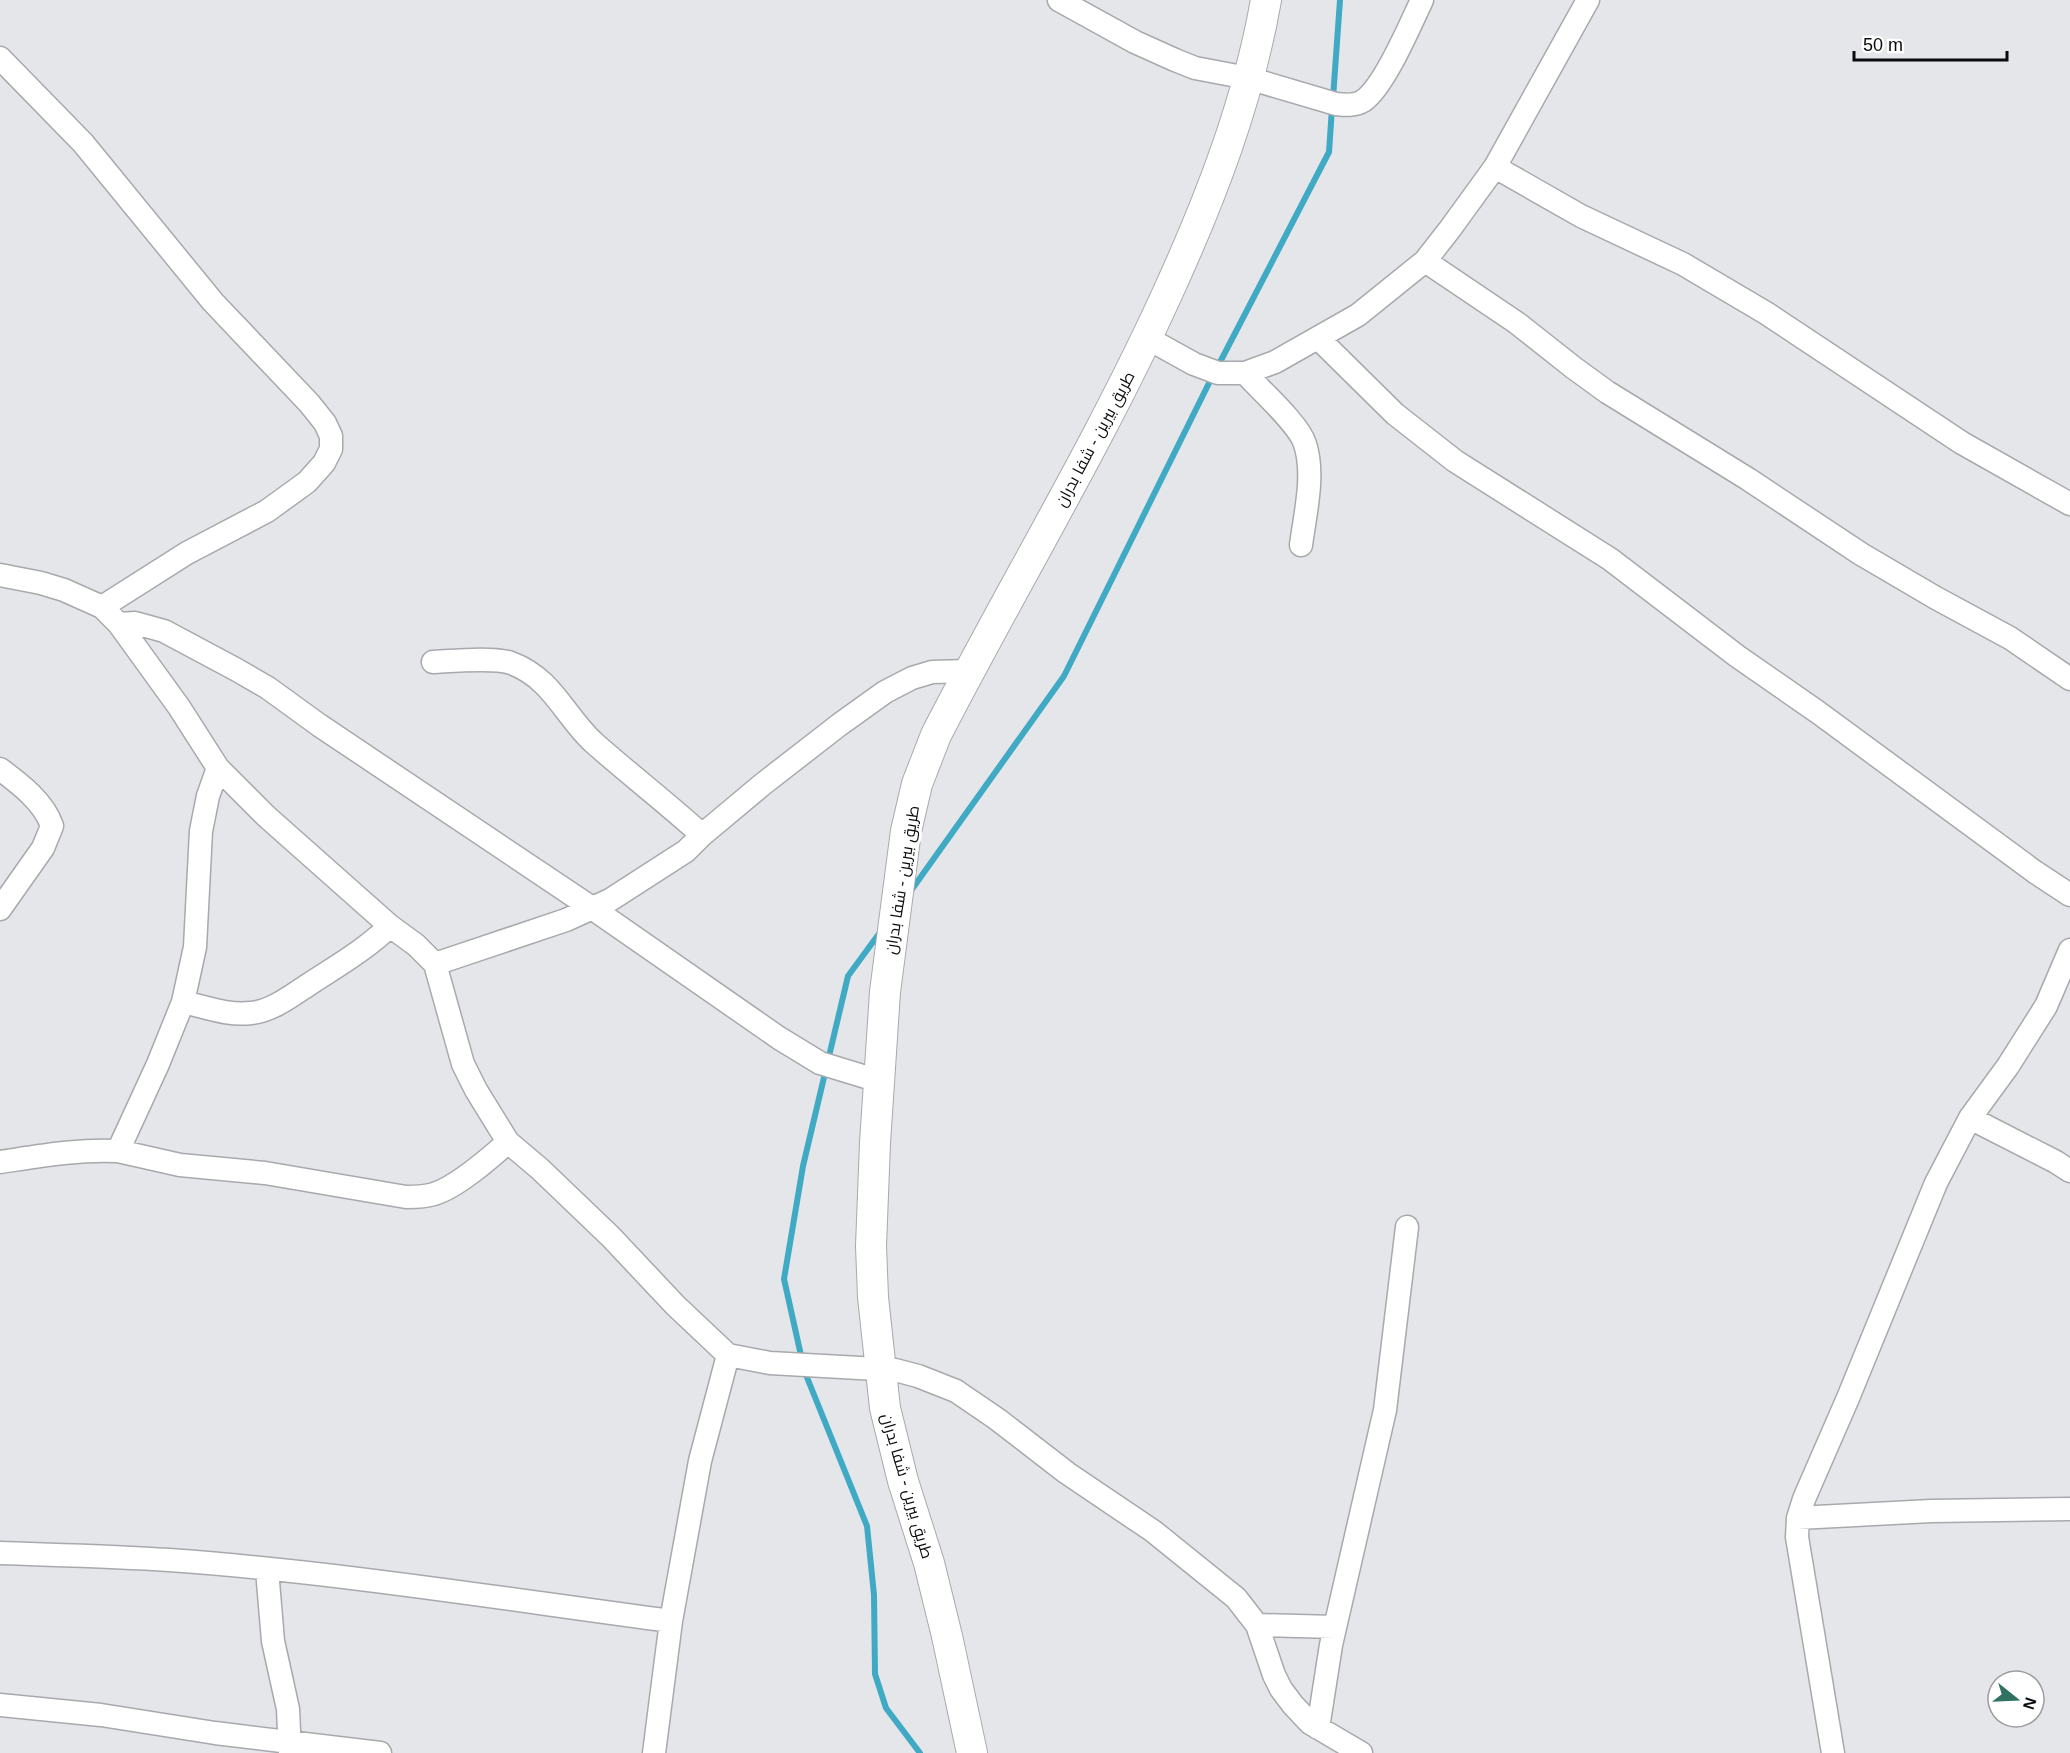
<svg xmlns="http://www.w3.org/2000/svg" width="2070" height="1753" viewBox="0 0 2070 1753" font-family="Helvetica,Cairo,sans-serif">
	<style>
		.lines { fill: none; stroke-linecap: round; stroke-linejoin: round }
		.stream { stroke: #40aac5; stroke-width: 6 }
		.minor-casing { stroke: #a7a9ad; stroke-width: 25 }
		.major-casing { stroke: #a7a9ad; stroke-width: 32 }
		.minor { stroke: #fff; stroke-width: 22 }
		.major { stroke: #fff; stroke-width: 30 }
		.labels { text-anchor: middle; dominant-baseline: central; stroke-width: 6; stroke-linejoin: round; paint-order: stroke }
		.street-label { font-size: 16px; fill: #0b0b0d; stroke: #fff }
	</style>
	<rect width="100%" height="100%" fill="#e4e6ea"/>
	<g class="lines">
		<path class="stream" d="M1333 98 1340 0
			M1217 368 1329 152 1332 108
			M910 892 1064 676 1212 377
			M802 1360 784 1279 803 1166 848 976 881 931
			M804 1370 867 1526 874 1595 875 1674 886 1708 920 1753"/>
		<defs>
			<path id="minor" d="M1059 0 1135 42 1175 60 1195 68 1248 78 1336 104C1345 105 1355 106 1363 101 1384 87 1410 25 1422 0
				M0 58 83 143 213 302 309 403 325 423 331 436V449L324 463 307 482 267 511 187 553 102 607
				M1495 167 1581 216 1683 264 1766 313 1962 443 2070 504
				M1425 261 1517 323 1574 368 1607 392 1748 479 1861 554 1936 598 2010 638 2070 679
				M1147 338 1194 364 1218 373H1245L1275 362 1358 315 1425 261 1450 229 1495 167 1588 0
				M1318 338 1395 414 1455 461 1610 559 1737 656 1819 713 2035 872 2070 895
				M1245 373C1260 390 1299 424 1305 444 1315 475 1305 514 1301 545
				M0 575 41 583 64 590 102 607 119 624 179 707 218 768 266 816 390 926 416 945 435 964 463 1064 476 1090 508 1142 540 1169 611 1237 675 1305 728 1355 770 1363 895 1370 918 1376 956 1391 997 1419 1067 1473 1153 1531 1236 1598 1257 1625 1274 1675 1281 1689 1293 1705 1310 1723 1361 1753
				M119 624 135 623 164 631 237 670 268 688 319 725 592 908 779 1038 820 1063 879 1081
				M433 662C453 661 494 657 511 663 552 678 564 715 593 742 629 774 667 803 702 835
				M0 769C20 784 44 802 52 826L43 848 0 909
				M435 964 566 920 610 900 686 851 702 835 763 784 839 725 885 692 912 678 932 672 969 671
				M183 1002C205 1007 229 1016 251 1013 272 1011 291 996 308 985 337 966 365 950 390 926
				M1970 1118 2056 1162 2070 1171
				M118 1151 180 1165 265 1173 406 1197C415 1197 425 1197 434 1194 457 1187 490 1158 508 1142
				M0 1162C40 1156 78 1149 118 1151L158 1064 183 1002 195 947 201 831 208 796 218 768
				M1798 1518 1931 1511 2070 1509
				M0 1553C56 1555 113 1556 169 1560 337 1572 504 1599 671 1621
				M267 1570 273 1641 288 1709 290 1753
				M1257 1625 1335 1627
				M0 1705 101 1715 215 1733 380 1753
				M1318 1728 1331 1645 1385 1410 1407 1227
				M654 1753 671 1621 700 1461 728 1355
				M1833 1753 1797 1537 1798 1518 1804 1499 1848 1398 1936 1183 1970 1118 2008 1066 2046 1006 2070 950"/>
			<path id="major" d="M972 1753 947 1636 929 1563 903 1481 885 1408 873 1297 871 1246 875 1143 885 992 898 892 906 831 917 784 936 735C1012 587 1099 444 1168 292 1211 198 1248 102 1266 0"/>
		</defs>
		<use href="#minor" class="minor-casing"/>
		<use href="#major" class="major-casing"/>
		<use href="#minor" class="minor"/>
		<use href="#major" class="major"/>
	</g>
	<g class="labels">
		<g class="street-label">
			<text transform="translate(1095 439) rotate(-62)">طريق بيرين - شفا بدران</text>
			<text transform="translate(902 880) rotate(-81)">طريق بيرين - شفا بدران</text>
			<text transform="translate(907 1486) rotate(74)">طريق بيرين - شفا بدران</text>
		</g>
	</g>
	<g transform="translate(2016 1699) rotate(108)"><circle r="28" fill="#ffffff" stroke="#9d9d9e" stroke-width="1.5"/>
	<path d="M0-4.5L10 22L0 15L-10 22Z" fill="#2f7162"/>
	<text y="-9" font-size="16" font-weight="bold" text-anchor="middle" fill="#0b0b0d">N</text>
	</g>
	<path d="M1854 51v9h153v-9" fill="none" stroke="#0b0b0d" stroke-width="3"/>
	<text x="1863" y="51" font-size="18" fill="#0b0b0d" stroke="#ffffff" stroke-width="4.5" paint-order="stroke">50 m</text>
</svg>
